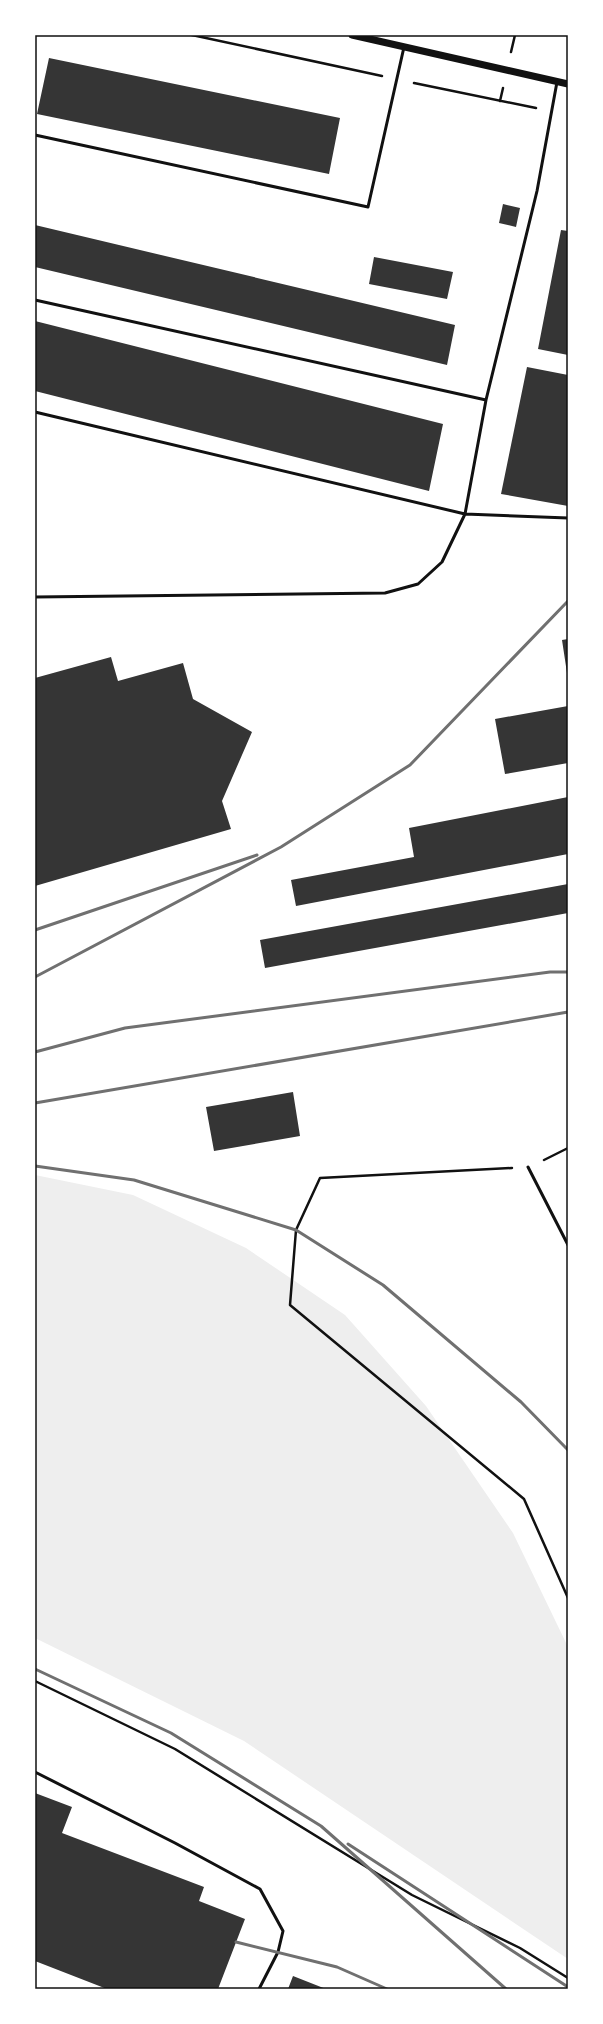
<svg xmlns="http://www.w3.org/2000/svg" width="603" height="2024" viewBox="0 0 603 2024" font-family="'Noto Sans',sans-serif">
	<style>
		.green { fill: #eee }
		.building { fill: #353535 }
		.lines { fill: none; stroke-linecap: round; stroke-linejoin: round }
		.path { stroke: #111; stroke-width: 2.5 }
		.service { stroke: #111; stroke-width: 3 }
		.tertiary { stroke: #111; stroke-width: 7 }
		.rail { stroke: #707070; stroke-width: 3 }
		.neatline { fill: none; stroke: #111; stroke-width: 1.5 }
	</style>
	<rect width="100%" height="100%" fill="#fff"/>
	<path class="green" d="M35 1175 133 1195 246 1248 345 1315 426 1406 513 1533 568 1647V1959L244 1741 35 1638Z"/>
	<path class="building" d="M49 58 340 118 329 174 37 114Z
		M503 204 520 208 516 227 499 223Z
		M35 225 455 325 447 365 35 267Z
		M561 230 568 231V355L538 349Z
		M374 257 453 272 447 299 369 284Z
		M35 321 443 424 429 491 35 391Z
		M527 367 568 375V506L501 494Z
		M568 639V673H567L562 640Z
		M111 657 118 681 183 663 193 699 252 732 222 801 231 829 35 886V678Z
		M568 706V763L505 774 495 719Z
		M568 797V854L296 906 291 880 414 857 409 828Z
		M568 884V913L265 968 260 940Z
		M293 1092 300 1136 214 1151 206 1107Z
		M35 1793 72 1807 62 1833 204 1887 199 1901 245 1919 218 1989H107L35 1961Z
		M293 1976 326 1989H288Z"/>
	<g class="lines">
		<path class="path" d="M192 35 382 76
			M511 52 515 35
			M414 83 536 108
			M500 101 503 88
			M544 1160 568 1148
			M512 1168 320 1178 296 1230 290 1305 524 1499 568 1598
			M35 1681 175 1749 412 1895 520 1948 568 1978"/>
		<path class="service" d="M35 135 368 207 404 47
			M35 300 486 400
			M35 412 465 514 568 518
			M35 597 385 593 418 584 442 562 465 514 486 400 537 191 557 82
			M528 1167 568 1245
			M35 1772 175 1843 260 1889 283 1931 278 1952 259 1989"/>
		<path class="tertiary" d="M352 35 568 84"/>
		<path class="rail" d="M35 930 257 855
			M35 977 281 847 410 765 568 601
			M35 1052 125 1028 550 972H568
			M35 1103 568 1012
			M35 1166 134 1180 296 1230 383 1285 521 1402 568 1450
			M35 1669 171 1733 321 1826 506 1989
			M348 1844 568 1987
			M236 1942 337 1967 387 1989"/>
	</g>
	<rect width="603" height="2024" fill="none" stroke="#ffffff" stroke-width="72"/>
	<rect x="36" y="36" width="531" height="1952" class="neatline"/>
</svg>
